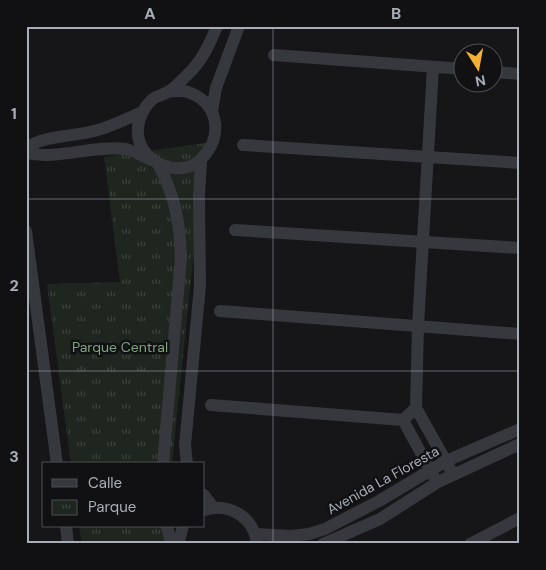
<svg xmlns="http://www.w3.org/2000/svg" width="546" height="570" viewBox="0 0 546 570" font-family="'DM Sans',sans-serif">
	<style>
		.park { fill: url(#park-tufts) }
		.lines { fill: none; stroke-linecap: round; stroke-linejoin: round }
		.minor { stroke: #37383d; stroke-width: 12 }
		.grid { fill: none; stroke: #a8adb8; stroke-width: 1; stroke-opacity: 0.55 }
		.labels { text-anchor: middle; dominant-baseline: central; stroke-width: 5; stroke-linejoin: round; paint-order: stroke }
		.park-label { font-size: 14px; fill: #7fa381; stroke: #111113 }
		.street-label { font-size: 14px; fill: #a8adb8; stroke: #111113 }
		.neatline { fill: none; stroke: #a8adb8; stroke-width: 2 }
		.grid-label { font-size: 16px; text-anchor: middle; font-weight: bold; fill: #a8adb8 }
	</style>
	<defs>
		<pattern id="park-tufts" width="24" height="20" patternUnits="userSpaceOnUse" patternTransform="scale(1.25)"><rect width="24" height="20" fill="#1e261f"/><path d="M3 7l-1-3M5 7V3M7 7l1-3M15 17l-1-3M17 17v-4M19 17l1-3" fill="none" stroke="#3c433d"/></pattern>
	</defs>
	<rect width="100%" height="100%" fill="#161618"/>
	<path class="park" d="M205 143 172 464H71L47 284 120 282 104 157Z
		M79 526H171L173 544H82Z"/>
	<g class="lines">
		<path class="minor" d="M274 55 464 69
			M433 67 418 326 416 408 453 474
			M494 72 520 74
			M169 91C175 92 182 90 188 92 217 102 224 133 204 156 183 183 134 162 138 127 139 117 145 105 154 98 158 96 163 95 168 92 176 87 186 76 193 69 204 57 211 41 217 26
			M212 111 216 88 239 26
			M243 145 520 163
			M26 148C45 135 72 137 94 131 111 127 126 119 142 112
			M26 153C58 160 93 145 126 149 134 151 143 156 151 160
			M158 164C175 195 180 223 181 258L163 464
			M235 230 520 248
			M26 231 57 464
			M220 311 520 334
			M211 405 403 420 416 408
			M403 420 434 477
			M187 464 185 445 200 286 199 196 201 161
			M204 495 213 507
			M204 510C229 502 254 517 257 544
			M66 526 68 544
			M167 526 171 544
			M256 534 290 536 309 534 325 529 379 501 446 461 520 429
			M178 544 183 526
			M323 544 380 519 438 482 520 444
			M470 544 520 518"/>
	</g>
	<path class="grid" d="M273 26V544M26 199H520M26 371H520"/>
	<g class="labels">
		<g class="park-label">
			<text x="120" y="347">Parque Central</text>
		</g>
		<g class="street-label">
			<text transform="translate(383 480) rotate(-29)">Avenida La Floresta</text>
		</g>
	</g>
	<rect width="546" height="570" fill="none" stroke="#111113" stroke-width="55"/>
	<rect x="42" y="462" width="162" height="65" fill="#111113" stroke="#4d4f55"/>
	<rect x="52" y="479" width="25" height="8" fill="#37383d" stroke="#4d4f55"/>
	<text x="88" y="488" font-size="15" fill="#a8adb8">Calle</text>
	<rect x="52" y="500" width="25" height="15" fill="url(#park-tufts)" stroke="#4d4f55"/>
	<text x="88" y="512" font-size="15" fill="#a8adb8">Parque</text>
	<g transform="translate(478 68) rotate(169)"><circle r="24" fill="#111113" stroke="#4d4f55"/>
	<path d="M0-4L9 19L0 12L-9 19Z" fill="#f2b134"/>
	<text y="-8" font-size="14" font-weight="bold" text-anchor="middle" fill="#a8adb8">N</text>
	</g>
	<rect x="28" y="28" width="490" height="514" class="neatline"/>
	<g class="grid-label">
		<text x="150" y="19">A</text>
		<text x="396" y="19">B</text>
		<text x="14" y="119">1</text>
		<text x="14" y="291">2</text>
		<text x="14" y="462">3</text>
	</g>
</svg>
